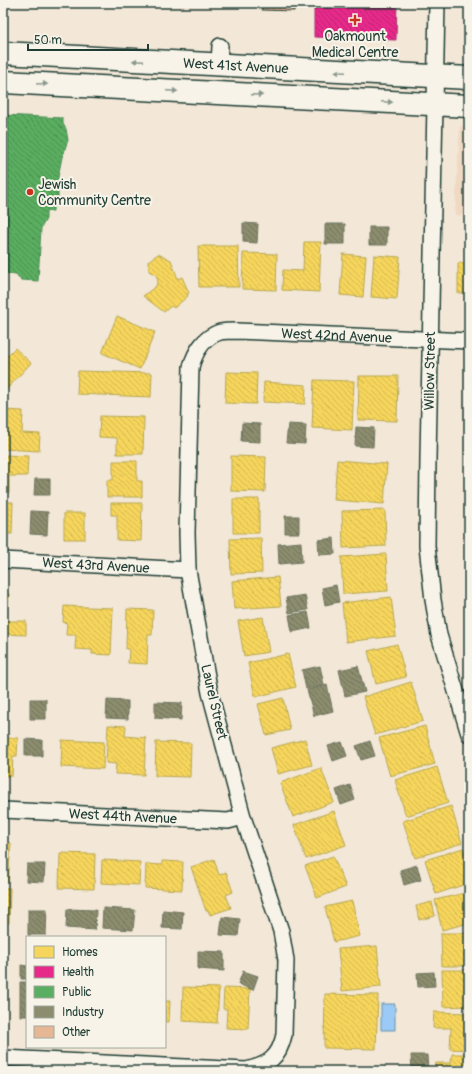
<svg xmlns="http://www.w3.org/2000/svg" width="472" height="1074" viewBox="0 0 472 1074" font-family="Pangolin,sans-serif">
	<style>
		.built { fill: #efd9c3 }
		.water { fill: #9acaf5; stroke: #6992a8 }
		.homes { fill: url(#homes-back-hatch); stroke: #b6a750 }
		.health { fill: url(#health-back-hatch); stroke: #ab2f70 }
		.public { fill: url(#public-back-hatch); stroke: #488c54 }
		.industry { fill: url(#industry-back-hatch); stroke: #6b745d }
		.building { fill: url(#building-back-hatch); stroke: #1f3d34 }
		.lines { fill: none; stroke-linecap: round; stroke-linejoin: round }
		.street-casing { stroke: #1f3d34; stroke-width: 18 }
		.secondary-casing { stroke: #1f3d34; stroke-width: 25 }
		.street { stroke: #f7f3e8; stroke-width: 15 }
		.secondary { stroke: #f7f3e8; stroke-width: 22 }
		.oneway { fill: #8b988e }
		.poi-dot { fill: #c8321e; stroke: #f7f3e8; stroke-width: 1.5 }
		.labels { text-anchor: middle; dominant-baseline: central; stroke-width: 4; stroke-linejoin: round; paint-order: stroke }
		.poi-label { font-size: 14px; fill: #1f3d34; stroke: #f7f3e8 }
		.street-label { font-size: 14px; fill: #1f3d34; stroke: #f7f3e8 }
	</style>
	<defs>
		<pattern id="homes-back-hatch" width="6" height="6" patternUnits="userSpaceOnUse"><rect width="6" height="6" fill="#f6d55c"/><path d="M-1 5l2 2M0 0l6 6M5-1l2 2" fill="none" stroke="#d2b851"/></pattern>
		<pattern id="health-back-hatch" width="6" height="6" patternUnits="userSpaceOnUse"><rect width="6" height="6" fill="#e7298a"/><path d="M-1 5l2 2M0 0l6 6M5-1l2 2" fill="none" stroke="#bb2472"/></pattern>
		<pattern id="public-back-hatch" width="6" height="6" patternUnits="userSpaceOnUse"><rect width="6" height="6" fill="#5aae61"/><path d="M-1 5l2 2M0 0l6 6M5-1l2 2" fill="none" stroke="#4a8f51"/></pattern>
		<pattern id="industry-back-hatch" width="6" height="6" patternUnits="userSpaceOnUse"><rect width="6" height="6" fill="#8c8c6e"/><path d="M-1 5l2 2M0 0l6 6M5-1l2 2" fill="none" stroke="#72745b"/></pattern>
		<pattern id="building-back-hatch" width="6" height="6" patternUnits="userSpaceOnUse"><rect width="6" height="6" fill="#e5b795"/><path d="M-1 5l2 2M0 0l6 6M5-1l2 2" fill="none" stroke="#b9967a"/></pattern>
	</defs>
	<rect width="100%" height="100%" fill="#f3e7d7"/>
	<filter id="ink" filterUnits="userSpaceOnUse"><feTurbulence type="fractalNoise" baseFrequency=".025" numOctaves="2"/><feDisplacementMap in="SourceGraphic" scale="8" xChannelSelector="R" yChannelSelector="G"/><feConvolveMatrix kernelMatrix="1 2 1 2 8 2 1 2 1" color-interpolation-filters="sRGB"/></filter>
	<g filter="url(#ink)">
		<path class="built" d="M460 126 469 127V216L455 215Z"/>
		<path class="water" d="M381 1004H395V1030H381Z"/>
		<path class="homes" d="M469 11V50H466Z
			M304 242H321L319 292 282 290 283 270 303 271Z
			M198 246H238L239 287H199Z
			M243 253 277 254 276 290 242 289Z
			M158 254 171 260 178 279 182 277 189 293 187 294 188 296 174 308 171 306 164 312 143 296 156 286 158 280 156 275 149 271 148 261Z
			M343 254 366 256 363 297 340 295Z
			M374 255 400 257 397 299 371 297Z
			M458 263H469V293H458Z
			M117 316 155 332 140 369 102 353Z
			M15 348 31 363 5 391 3 389V354L6 357Z
			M78 371 152 373 151 397 77 394Z
			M226 372 257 373 256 404 225 403Z
			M359 376H398L397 421 358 420Z
			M314 380 354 381 352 430 312 428Z
			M264 382 306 385 305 404 263 402Z
			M3 410 23 411 22 433 40 434 39 451 3 449Z
			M100 416 144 417 143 454H117V438L99 437Z
			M466 450H469V486L466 485Z
			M3 455 28 456 27 476H9V493H3Z
			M231 456 266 457 265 492 231 491Z
			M337 460 387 464 384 504 334 500Z
			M113 461H137V481H142V497H107V480H113Z
			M233 499H259V533H233Z
			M3 502H13L12 534H3Z
			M111 503H142L141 541 117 540V515H111Z
			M385 510 386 546 343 548 342 511Z
			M64 513H85V539H64Z
			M261 538 262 573 231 574 230 539Z
			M386 554 388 591 343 594 341 557Z
			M278 577 281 606 234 609 232 581Z
			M3 594H9L8 606H3Z
			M391 597 396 636 346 642 342 603Z
			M64 606 113 608 111 655 92 654V650L75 649 76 635H66L67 623 63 622Z
			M127 609 153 610 152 635H148L147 664 128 663 129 649H126Z
			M3 614H4V621H26V635L3 634Z
			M263 617 269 652 244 656 238 621Z
			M397 644 406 677 376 684 368 651Z
			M288 654 296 687 255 697 248 663Z
			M3 665H7V683H3Z
			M411 682 423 721 375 735 363 697Z
			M3 687 4 688V730H3Z
			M283 698 290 730 266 735 258 704Z
			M108 725 126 726 125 736 146 738 144 775 115 774 116 764 106 763Z
			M425 726 435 764 390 776 379 738Z
			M3 738H18L17 756H13L12 776H3Z
			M305 739 312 765 278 774 271 748Z
			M62 740 104 742 103 769 61 767Z
			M156 742 191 743 190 777 155 776Z
			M437 767 448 803 406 816 395 780Z
			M321 768 334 802 293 817 280 783Z
			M451 806 462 843 415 858 403 821Z
			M334 811 346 845 306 859 294 825Z
			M3 842 11 843 8 882H3Z
			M463 848 469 868V883L436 894 425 860Z
			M60 853 95 854 94 889 59 888Z
			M333 856 346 887 317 898 305 866Z
			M214 859 219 875 226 872 233 892 226 895 231 908 210 915 208 910 206 911 191 867Z
			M102 860 140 862 139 885 101 883Z
			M162 861 183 862 182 890 145 888 146 864 162 865Z
			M3 888H10L9 923H3Z
			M469 892V923L442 930 435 900Z
			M352 901 360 936 334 942 325 907Z
			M432 902 435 916 419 920 416 906Z
			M441 933H469V966H442Z
			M377 946 381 987 342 991 338 949Z
			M442 970H469V1006L443 1007Z
			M183 987 219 988 217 1023 182 1021Z
			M224 988 250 989 248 1029 226 1028 227 1009H223Z
			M325 994 378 995 376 1049 324 1048Z
			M165 1001H170L169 1022H165Z
			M434 1012 469 1013V1050L450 1049 451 1028H433Z
			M452 1054H469V1071H435L436 1063H451Z"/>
		<path class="health" d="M314 3H397L396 40 314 37Z"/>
		<path class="public" d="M3 115 63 118V124L66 129 68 140 62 157 58 177V206H53V211H46V219L41 228 38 281 21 280 16 274 3 273Z"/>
		<path class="industry" d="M243 223 258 224 257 243 243 242Z
			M325 224H345V244H325Z
			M369 227H387V245H369Z
			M242 423 260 424V442L241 441Z
			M288 424 306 425 305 444 286 443Z
			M356 427 374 428 373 447 355 446Z
			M35 479H50V495H34Z
			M31 511 48 512 47 535 30 534Z
			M285 516H299V533H285Z
			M334 538 335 554 319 555 318 540Z
			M301 542 302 562 279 564 278 544Z
			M336 585 339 602 325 605 322 588Z
			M305 595 308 610 289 613 286 598Z
			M308 612 311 628 292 632 289 615Z
			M320 666 324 685 306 689 302 670Z
			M358 666 365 692 345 696 339 670Z
			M327 685 333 711 314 716 307 690Z
			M30 699H46V719H30Z
			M107 700 128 701V719L106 718Z
			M155 702 182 703 181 720 155 718Z
			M25 739 42 740V756H25Z
			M370 741 375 756 361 760 356 746Z
			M342 742 347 756 333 761 328 746Z
			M350 785 355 800 341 805 336 790Z
			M27 864H45L44 882 26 881Z
			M417 865 421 880 404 885 400 870Z
			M103 908 135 910 133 930 102 928Z
			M28 909H47L46 935H28Z
			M67 909 96 910 95 930 66 928Z
			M163 910 183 912 182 929 162 928Z
			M222 917 240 919 238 936 220 935Z
			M198 951 224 952V971L198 969Z
			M21 965 27 966V979H21Z
			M243 971 258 976 253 990 238 984Z
			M434 972 435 986 418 987 417 973Z
			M20 982H27V1016H20Z
			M411 1055H427L428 1071H412Z"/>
		<path class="building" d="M262 3H295L294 11 262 10Z"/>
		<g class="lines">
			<defs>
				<g id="street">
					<path d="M437 3 428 458 427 546 433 600 439 635 469 734"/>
					<path d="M219 65 220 46"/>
					<path id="s1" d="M3 560 188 570"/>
					<path id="s2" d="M3 810 228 821 243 817"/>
					<path id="s3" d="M3 1058 246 1070C268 1065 279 1058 284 1035L286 960 281 931 243 817 210 693 188 570 187 533 191 367C195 352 204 337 220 332 225 331 231 331 236 331L469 341"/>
				</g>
				<g id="secondary">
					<path id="s4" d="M3 53 469 78"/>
					<path d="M3 82 469 106"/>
				</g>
			</defs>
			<use href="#street" class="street-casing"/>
			<use href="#secondary" class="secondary-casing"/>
			<use href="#street" class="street"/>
			<use href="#secondary" class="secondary"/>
		</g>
		<defs><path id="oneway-solid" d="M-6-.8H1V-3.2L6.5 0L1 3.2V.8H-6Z"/></defs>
		<g class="oneway">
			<use href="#oneway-solid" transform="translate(138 61) rotate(-177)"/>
			<use href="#oneway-solid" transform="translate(340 72) rotate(-177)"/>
			<use href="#oneway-solid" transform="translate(42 84) rotate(3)"/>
			<use href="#oneway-solid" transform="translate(172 91) rotate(3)"/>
			<use href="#oneway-solid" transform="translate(257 95) rotate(3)"/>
			<use href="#oneway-solid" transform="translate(387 102) rotate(3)"/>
		</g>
	</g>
	<g class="poi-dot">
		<path d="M353 14h4v4h4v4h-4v4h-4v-4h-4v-4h4z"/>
		<circle cx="30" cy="192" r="4"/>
	</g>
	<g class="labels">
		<g class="poi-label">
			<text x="355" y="36">Oakmount<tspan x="355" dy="16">Medical Centre</tspan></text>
			<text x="38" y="184" text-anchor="start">Jewish<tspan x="38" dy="16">Community Centre</tspan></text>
		</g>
		<g class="street-label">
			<text stroke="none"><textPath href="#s4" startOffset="233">West 41st Avenue</textPath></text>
			<text stroke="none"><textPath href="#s3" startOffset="1144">West 42nd Avenue</textPath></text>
			<text transform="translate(430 371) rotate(-89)">Willow Street</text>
			<text stroke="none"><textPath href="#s1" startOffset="93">West 43rd Avenue</textPath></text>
			<text transform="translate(214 702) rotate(77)">Laurel Street</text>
			<text stroke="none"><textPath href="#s2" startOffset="120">West 44th Avenue</textPath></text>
		</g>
	</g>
	<rect width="472" height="1074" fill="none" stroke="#f7f3e8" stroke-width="16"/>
	<rect x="8" y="8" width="456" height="1058" fill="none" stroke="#1f3d34" stroke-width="1.5" filter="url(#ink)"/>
	<rect x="26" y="936" width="140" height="112" fill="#f7f3e8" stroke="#a1aaa0"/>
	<rect x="34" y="946" width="20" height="12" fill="#f6d55c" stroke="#a1aaa0"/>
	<text x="62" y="956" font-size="12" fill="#1f3d34">Homes</text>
	<rect x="34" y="966" width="20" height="12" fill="#e7298a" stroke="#a1aaa0"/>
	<text x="62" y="976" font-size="12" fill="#1f3d34">Health</text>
	<rect x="34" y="986" width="20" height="12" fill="#5aae61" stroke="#a1aaa0"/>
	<text x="62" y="996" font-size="12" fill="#1f3d34">Public</text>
	<rect x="34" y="1006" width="20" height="12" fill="#8c8c6e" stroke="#a1aaa0"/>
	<text x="62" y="1016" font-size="12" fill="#1f3d34">Industry</text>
	<rect x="34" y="1026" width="20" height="12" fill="#e5b795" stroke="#a1aaa0"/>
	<text x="62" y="1036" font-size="12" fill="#1f3d34">Other</text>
	<path d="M28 44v6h120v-6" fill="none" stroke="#1f3d34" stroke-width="2"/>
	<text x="34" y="44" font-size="12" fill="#1f3d34" stroke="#f7f3e8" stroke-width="3" paint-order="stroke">50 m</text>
</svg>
